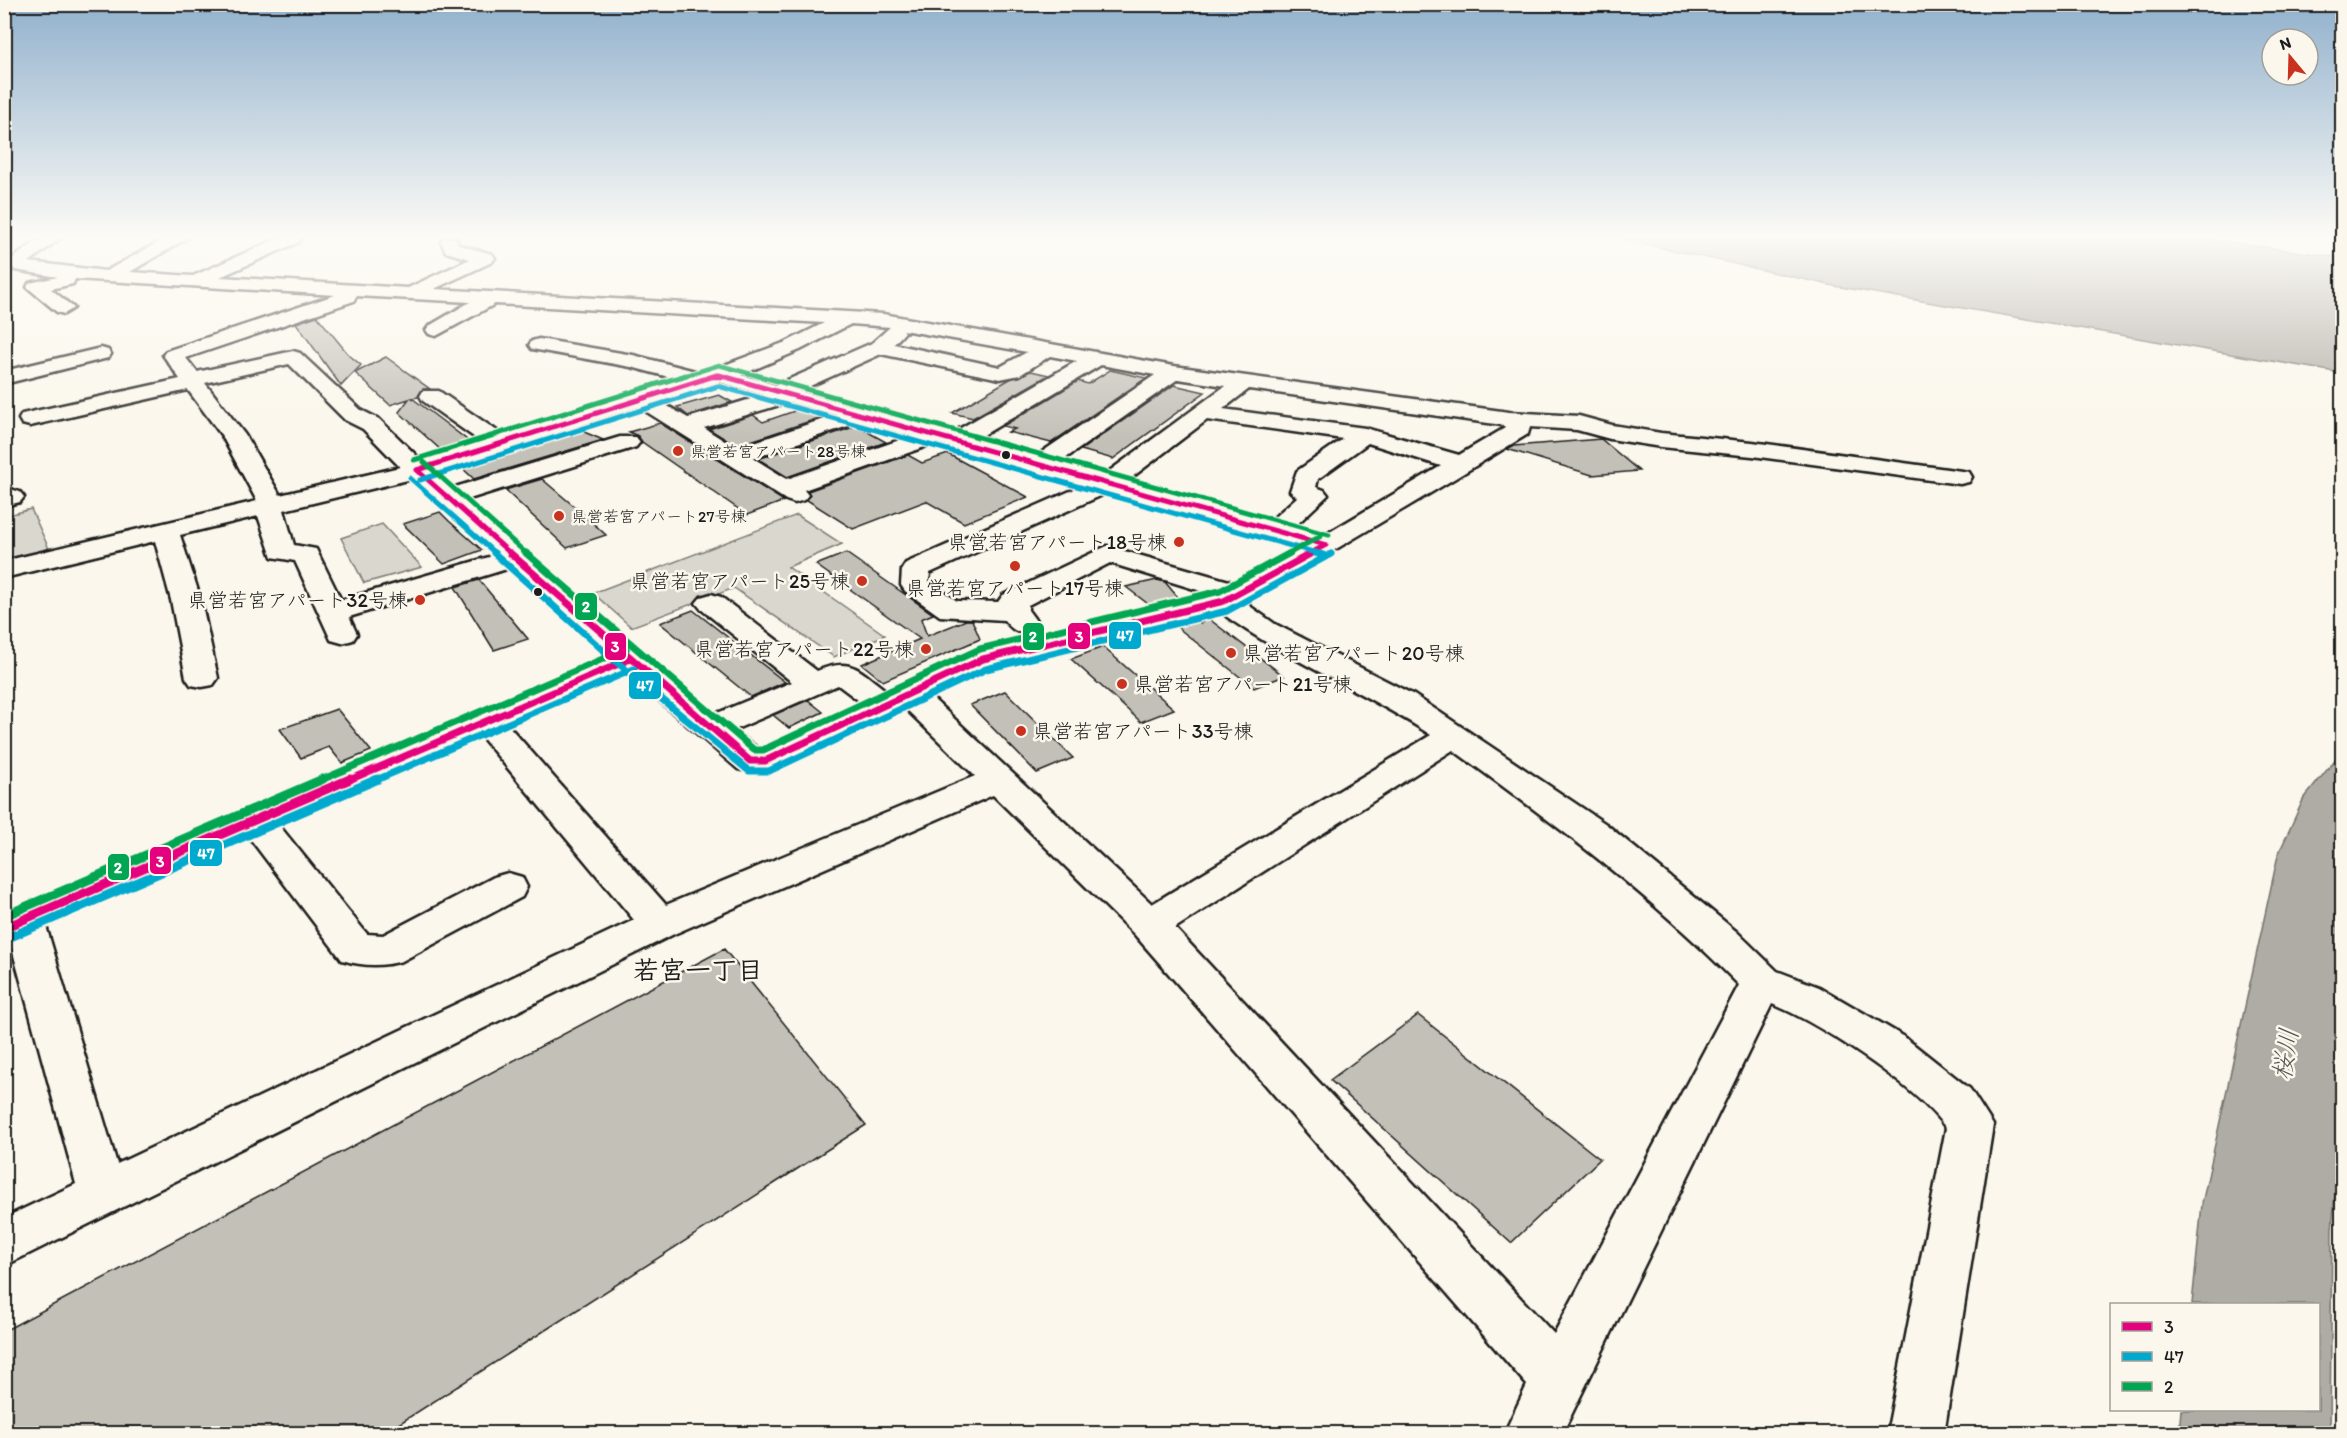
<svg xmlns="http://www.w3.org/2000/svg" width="2347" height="1438" viewBox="0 0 2347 1438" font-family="Itim,'Klee One',sans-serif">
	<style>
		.green { fill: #dad7ce; stroke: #7b7a75; stroke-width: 1.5 }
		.water { fill: #afaca5; stroke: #74726e; stroke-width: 1.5 }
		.building { fill: #c3c0b8; stroke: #1c1c1c; stroke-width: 1.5 }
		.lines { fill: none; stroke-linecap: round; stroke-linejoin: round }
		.minor-casing { stroke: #1c1c1c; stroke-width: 5 }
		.highway-casing { stroke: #1c1c1c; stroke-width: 5 }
		.minor { fill: #fbf7ec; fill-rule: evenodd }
		.highway { fill: #fbf7ec; fill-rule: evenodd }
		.bus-1-far3-casing { stroke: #fbf7ec; stroke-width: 7 }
		.bus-1-far2-casing { stroke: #fbf7ec; stroke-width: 8 }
		.bus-1-far1-casing { stroke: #fbf7ec; stroke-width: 11 }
		.bus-1-casing { stroke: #fbf7ec; stroke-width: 14 }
		.bus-2-far2-casing { stroke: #fbf7ec; stroke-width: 8 }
		.bus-2-far1-casing { stroke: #fbf7ec; stroke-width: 11 }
		.bus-2-casing { stroke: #fbf7ec; stroke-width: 14 }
		.bus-3-far3-casing { stroke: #fbf7ec; stroke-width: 7 }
		.bus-3-far2-casing { stroke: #fbf7ec; stroke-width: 8 }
		.bus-3-far1-casing { stroke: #fbf7ec; stroke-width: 11 }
		.bus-3-casing { stroke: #fbf7ec; stroke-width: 14 }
		.bus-1-far3 { stroke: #e5007d; stroke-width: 4.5 }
		.bus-1-far2 { stroke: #e5007d; stroke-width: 5 }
		.bus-1-far1 { stroke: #e5007d; stroke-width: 7 }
		.bus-1 { stroke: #e5007d; stroke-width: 9 }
		.bus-2-far2 { stroke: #00a9ce; stroke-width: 5 }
		.bus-2-far1 { stroke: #00a9ce; stroke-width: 7 }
		.bus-2 { stroke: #00a9ce; stroke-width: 9 }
		.bus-3-far3 { stroke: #00a651; stroke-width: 4.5 }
		.bus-3-far2 { stroke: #00a651; stroke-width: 5 }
		.bus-3-far1 { stroke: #00a651; stroke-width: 7 }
		.bus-3 { stroke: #00a651; stroke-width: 9 }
		.poi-dot { fill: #c8321e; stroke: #fbf7ec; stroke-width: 2 }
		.bus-dot { fill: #1c1c1c; stroke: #fbf7ec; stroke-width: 2 }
		.labels { text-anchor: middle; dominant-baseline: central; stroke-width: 5; stroke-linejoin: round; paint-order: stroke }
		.far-poi-label { font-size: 16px; fill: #1c1c1c; stroke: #fbf7ec; text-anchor: start }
		.poi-label { font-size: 20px; fill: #1c1c1c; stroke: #fbf7ec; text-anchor: end }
		.near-neighbourhood-label { font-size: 26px; font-weight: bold; fill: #1c1c1c; stroke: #fbf7ec }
		.near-water-label { font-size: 26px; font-style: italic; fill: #575653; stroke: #fbf7ec }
		.line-badge { stroke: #fbf7ec; stroke-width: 2 }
		.badge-label { font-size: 16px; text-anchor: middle; font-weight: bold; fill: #fff }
	</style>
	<rect width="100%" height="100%" fill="#fbf7ec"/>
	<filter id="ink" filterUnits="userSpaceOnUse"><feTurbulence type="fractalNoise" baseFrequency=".0167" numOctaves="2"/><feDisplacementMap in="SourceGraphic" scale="12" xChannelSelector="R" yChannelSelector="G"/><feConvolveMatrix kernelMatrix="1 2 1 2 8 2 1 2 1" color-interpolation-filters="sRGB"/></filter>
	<g filter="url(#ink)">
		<path class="green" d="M31 509 50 551 5 563V516Z
			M797 515 842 544 788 567 885 635 834 657 734 588 631 627 593 593Z
			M382 524 422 567 364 583 341 538Z"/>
		<path class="water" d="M1613 237H2195L2342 258V373L1834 286Z
			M2342 751V1116L2332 1229 2330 1433H2179L2181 1410H2318V1304H2192L2202 1204 2278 855 2303 800Z"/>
		<path class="building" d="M317 316 349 355 361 365 341 386 296 323Z
			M386 357 430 389H423L418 397 412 398 470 442 476 441 443 452 399 412 409 399 390 405 355 373Z
			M1110 370 1146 378 1051 443 1008 432 1015 429 1003 426 1078 381 1088 384Z
			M1031 371 1049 375 973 418 952 413 1010 379Z
			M1174 385 1205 392 1113 459 1081 450Z
			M719 395 732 402 688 416 677 407Z
			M803 408 828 415 736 446 709 429 753 415 763 422Z
			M660 423 784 501 747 515 642 442 638 436 629 432Z
			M857 426 886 442 787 477 758 459Z
			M577 429 603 440 474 479 460 466Z
			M1601 439 1639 471 1592 475 1507 449 1513 446Z
			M948 454 1028 497 964 523 926 501 853 529 807 500 810 495 808 491 908 455 922 463Z
			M542 479 575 507 606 535 567 548 505 490Z
			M440 512 449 521 482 550 444 564 403 524Z
			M846 553 933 614 921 619 927 636 966 620H972L980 639 883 681 862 664 920 639 816 565Z
			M479 580 528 639 494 650 455 587Z
			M1157 580 1165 582 1181 601 1152 607 1126 587Z
			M693 610 785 682 751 697 660 623Z
			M1196 619 1200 623 1209 619 1284 676 1254 688 1173 624Z
			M1103 647 1174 709 1141 722 1071 659Z
			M1005 691 1073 758 1037 773 970 705Z
			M808 700 823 712 789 728 773 715Z
			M337 709 371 751 342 763 329 747 301 758 280 729Z
			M724 949 866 1125 383 1434H4V1331Z
			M1418 1015 1600 1159 1511 1243 1330 1080Z"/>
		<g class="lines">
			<defs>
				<path id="minor" d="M42 237H62L29 262 106 271 168 237H189L130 272 193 276 281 237H301L299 242 220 277 408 288 470 259 446 252 441 242 443 238H455L459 245 492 254 495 258 492 262 434 289 883 314 1174 366 1509 412 1579 416 1612 425 1661 433 1752 442 1969 472 1972 477 1969 482 1960 484 1752 456 1661 447 1610 439 1577 430 1530 427 1528 434C1434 491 1340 548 1244 602L1275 624 1414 695 1606 824 1737 932 1777 971 1819 987 1903 1036 1970 1089 1993 1125 1944 1434H1887L1946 1128C1917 1087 1820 1023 1772 1004L1562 1434H1504L1527 1385 1135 935 993 795 674 934 4 1266V1218L76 1184 10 941 4 942V912L608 657 510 568 349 617 357 634 353 640 342 643 331 640 295 561 272 557 258 516 180 535 201 600 218 678 213 685 202 687 191 685 186 678 171 600 155 541 4 578V561L257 501 222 436 188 390 30 426 22 424 19 419 22 414 180 379 163 355 166 351 335 295 75 279 73 284 51 289 74 308 64 314 57 312 27 287 29 283 58 277 15 270 8 262ZM356 296 470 302 429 326 426 330 429 334 436 336 495 304 824 323 786 342 703 373 633 355 539 339 532 341 529 345 532 349 631 367 680 380 503 435 439 391H423L420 396 423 401 481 442 422 461 379 419 361 410 300 353 293 351 197 372 186 358 354 301ZM851 324 890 327 872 343 776 385 741 375 800 350ZM903 330 1027 352 1000 367 894 344 905 332ZM881 354 1000 379 1020 375 1050 356 1077 361 952 433 799 391ZM289 364 345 420 363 429 400 467 280 495 245 435 205 383ZM1101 365 1155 375 1036 456 975 440ZM1178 379 1225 386 1104 475 1059 463ZM719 382 764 395 688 418 659 401ZM1249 389 1502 425 1505 428 1459 455 1365 428 1223 409ZM789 402 836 415 736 448 704 428ZM639 407 786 500 795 503 804 500 808 495 804 490 936 443 1084 485 906 563 902 569 901 585 905 591 940 616 1004 620C1014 632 1019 635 1035 631L1039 625 1028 610V605L1110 563 1214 595 972 652 887 691C859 671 853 656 817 671L721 597 711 594 701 597 696 603 701 609 792 682 715 714 466 500 636 447 640 442 636 437H620L452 488 434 472ZM1207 420 1343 439 1297 471 1290 491 1297 497 1270 521 1127 481ZM860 422 911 436 787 479 753 458ZM1368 443 1441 466 1323 536 1293 528 1328 495 1324 490 1316 487 1318 479ZM412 479 496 555 341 600 316 549 294 545 284 510ZM1109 492 1302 547 1236 583 1107 546 1003 595 998 602 957 601 929 582 930 573ZM1219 611C1285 660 1362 690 1431 735L1152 904 930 696 994 666ZM626 672 738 769 750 772 777 769 905 708 975 776 666 905 507 724ZM838 685 862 703 760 750 734 730ZM481 736 634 920 117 1164 46 926 249 837 342 960C362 966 382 967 402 961L522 897 527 887 522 877 508 873 494 877 383 935 367 934 278 824ZM1453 750C1554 823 1652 896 1739 985L1554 1334 1175 928Z
					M101 348 108 350 111 354 108 358 4 384V371Z
					M11 489 20 492 24 497 20 502 4 506V490Z"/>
				<path id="highway" d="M4 237H18L4 246Z"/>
			</defs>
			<use href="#minor" class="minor-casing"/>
			<use href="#highway" class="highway-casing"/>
			<use href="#minor" class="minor"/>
			<use href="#highway" class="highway"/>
			<defs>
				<path id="bus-1-far3" d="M712 377H725"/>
				<path id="bus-1-far2" d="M719 375 1326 545
					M417 470 511 554
					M417 470 717 375
					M1309 554 1326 545"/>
				<path id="bus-1-far1" d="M510 553 750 761H765L983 659 1224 601 1312 553
					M347 781 630 659"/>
				<path id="bus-1" d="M4 928 350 779"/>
				<path id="bus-2-far2" d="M410 478 496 554
					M420 480 718 386 1320 554"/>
				<path id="bus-2-far1" d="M494 553 613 659 749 771H769L986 669 1227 611 1331 554
					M1315 553 1323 555
					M374 781 634 669"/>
				<path id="bus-2" d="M8 938 378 779"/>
				<path id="bus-3-far3" d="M681 377 719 365 762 377"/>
				<path id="bus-3-far2" d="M756 375 1329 535
					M414 460 686 375
					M424 462 527 554
					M1288 554 1321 536"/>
				<path id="bus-3-far1" d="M526 553 754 750H763L980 649 1220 591 1290 553
					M319 781 626 649"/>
				<path id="bus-3" d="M4 916 323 779"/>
			</defs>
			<use href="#bus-1-far3" class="bus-1-far3-casing"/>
			<use href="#bus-1-far2" class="bus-1-far2-casing"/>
			<use href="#bus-1-far1" class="bus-1-far1-casing"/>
			<use href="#bus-1" class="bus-1-casing"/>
			<use href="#bus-2-far2" class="bus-2-far2-casing"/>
			<use href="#bus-2-far1" class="bus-2-far1-casing"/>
			<use href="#bus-2" class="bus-2-casing"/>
			<use href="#bus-3-far3" class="bus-3-far3-casing"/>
			<use href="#bus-3-far2" class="bus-3-far2-casing"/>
			<use href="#bus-3-far1" class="bus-3-far1-casing"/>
			<use href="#bus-3" class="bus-3-casing"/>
			<use href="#bus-1-far3" class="bus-1-far3"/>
			<use href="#bus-1-far2" class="bus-1-far2"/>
			<use href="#bus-1-far1" class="bus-1-far1"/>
			<use href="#bus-1" class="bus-1"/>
			<use href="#bus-2-far2" class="bus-2-far2"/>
			<use href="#bus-2-far1" class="bus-2-far1"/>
			<use href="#bus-2" class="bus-2"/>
			<use href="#bus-3-far3" class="bus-3-far3"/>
			<use href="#bus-3-far2" class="bus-3-far2"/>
			<use href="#bus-3-far1" class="bus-3-far1"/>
			<use href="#bus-3" class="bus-3"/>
		</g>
	</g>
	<linearGradient id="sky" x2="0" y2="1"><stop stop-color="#91b1cd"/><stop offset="0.54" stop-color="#fdfbf6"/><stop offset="1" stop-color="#fdfbf6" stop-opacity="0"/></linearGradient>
	<rect width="2347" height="439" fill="url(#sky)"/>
	<g class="poi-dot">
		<circle cx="678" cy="451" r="6"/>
		<circle cx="559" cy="516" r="6"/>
		<circle cx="1179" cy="542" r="6"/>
		<circle cx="1015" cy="566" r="6"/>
		<circle cx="862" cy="581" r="6"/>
		<circle cx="420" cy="600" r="6"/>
		<circle cx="926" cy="649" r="6"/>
		<circle cx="1231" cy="653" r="6"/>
		<circle cx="1122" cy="684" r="6"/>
		<circle cx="1021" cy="731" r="6"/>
	</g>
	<g class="bus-dot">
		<circle cx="1006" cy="455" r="5"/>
		<circle cx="538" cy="592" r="5"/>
	</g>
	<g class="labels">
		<g class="far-poi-label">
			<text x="690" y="451">県営若宮アパート28号棟</text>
			<text x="571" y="516">県営若宮アパート27号棟</text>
		</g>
		<g class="poi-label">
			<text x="1167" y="542">県営若宮アパート18号棟</text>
			<text x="850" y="581">県営若宮アパート25号棟</text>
			<text x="1015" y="588" text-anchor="middle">県営若宮アパート17号棟</text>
			<text x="408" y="600">県営若宮アパート32号棟</text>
			<text x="914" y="649">県営若宮アパート22号棟</text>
			<text x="1243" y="653" text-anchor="start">県営若宮アパート20号棟</text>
			<text x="1134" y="684" text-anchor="start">県営若宮アパート21号棟</text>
			<text x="1033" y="731" text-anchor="start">県営若宮アパート33号棟</text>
		</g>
		<g class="near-neighbourhood-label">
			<text x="698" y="970">若宮一丁目</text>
		</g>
		<g class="near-water-label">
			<text transform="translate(2285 1054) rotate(-81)">桜川</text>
		</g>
	</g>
	<g class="line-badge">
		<rect x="574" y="592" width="24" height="29" rx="6" fill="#00a651"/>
		<rect x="1108" y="621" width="34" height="29" rx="6" fill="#00a9ce"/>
		<rect x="1067" y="622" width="24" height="28" rx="6" fill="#e5007d"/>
		<rect x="1022" y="622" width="23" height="29" rx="6" fill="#00a651"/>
		<rect x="604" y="632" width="23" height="29" rx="6" fill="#e5007d"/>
		<rect x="628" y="671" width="34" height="29" rx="6" fill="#00a9ce"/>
		<rect x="189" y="839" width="34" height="28" rx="6" fill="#00a9ce"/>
		<rect x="149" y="846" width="23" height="29" rx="6" fill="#e5007d"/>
		<rect x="107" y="853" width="23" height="28" rx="6" fill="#00a651"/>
	</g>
	<g class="badge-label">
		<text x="586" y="612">2</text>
		<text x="1125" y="641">47</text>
		<text x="1079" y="642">3</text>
		<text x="1033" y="642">2</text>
		<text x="615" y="652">3</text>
		<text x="645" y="691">47</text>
		<text x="206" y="859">47</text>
		<text x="160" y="867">3</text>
		<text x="118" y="873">2</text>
	</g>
	<rect width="2347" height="1438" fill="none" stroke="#fbf7ec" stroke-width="24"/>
	<rect x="12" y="12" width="2323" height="1414" fill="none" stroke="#1c1c1c" stroke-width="2" filter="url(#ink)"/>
	<rect x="2110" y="1303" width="210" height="108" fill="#fbf7ec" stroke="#a29f99" stroke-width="1.5"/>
	<rect x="2122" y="1322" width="30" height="9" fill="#e5007d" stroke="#a29f99" stroke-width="1.5"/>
	<text x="2164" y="1333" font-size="18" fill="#1c1c1c">3</text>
	<rect x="2122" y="1352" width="30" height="9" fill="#00a9ce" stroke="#a29f99" stroke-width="1.5"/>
	<text x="2164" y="1363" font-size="18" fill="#1c1c1c">47</text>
	<rect x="2122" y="1382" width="30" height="9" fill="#00a651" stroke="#a29f99" stroke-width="1.5"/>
	<text x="2164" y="1393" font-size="18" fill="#1c1c1c">2</text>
	<g transform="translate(2290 57) rotate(341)"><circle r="28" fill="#fbf7ec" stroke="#a29f99" stroke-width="1.5"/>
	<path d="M0-4.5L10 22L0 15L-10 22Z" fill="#c8321e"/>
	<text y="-9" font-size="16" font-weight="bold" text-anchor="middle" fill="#1c1c1c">N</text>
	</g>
</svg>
